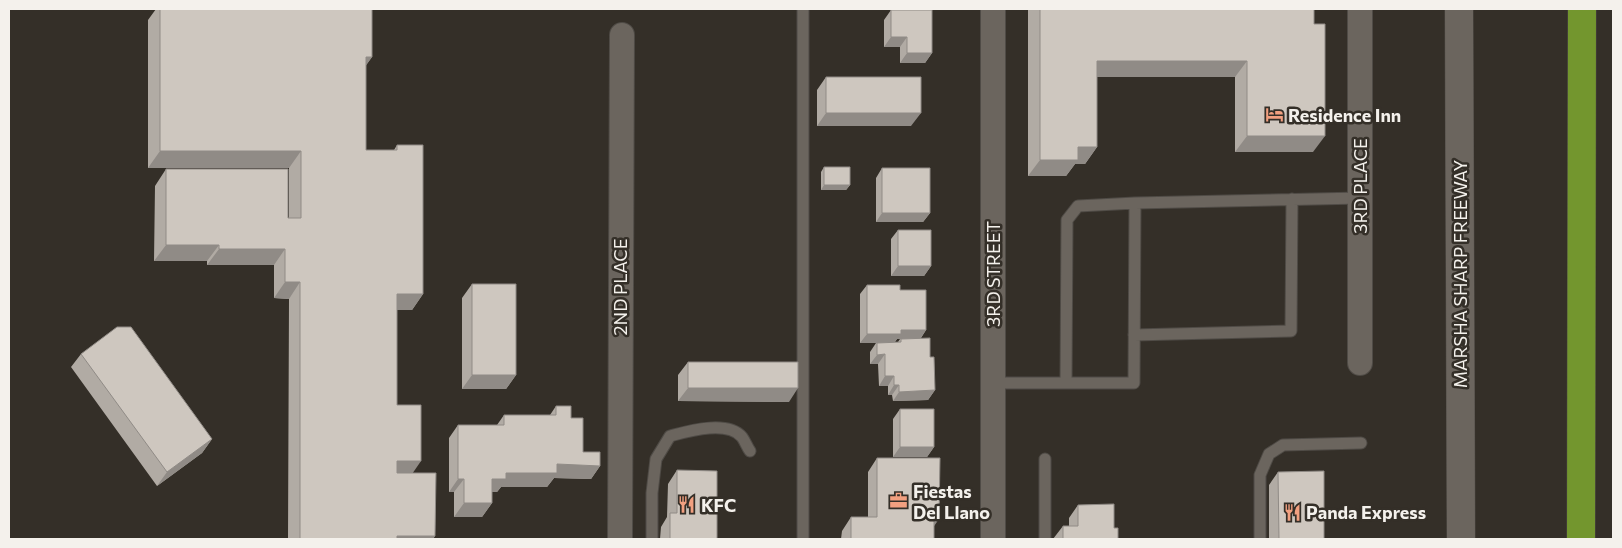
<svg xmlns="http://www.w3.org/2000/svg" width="1622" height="548" viewBox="0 0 1622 548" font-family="Commissioner,sans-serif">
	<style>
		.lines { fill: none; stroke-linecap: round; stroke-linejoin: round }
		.service-casing { stroke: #4f4b46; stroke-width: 13 }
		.minor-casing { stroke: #4f4b46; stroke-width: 26 }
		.secondary-casing { stroke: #4f4b46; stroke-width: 29 }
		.motorway-casing { stroke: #4f4b46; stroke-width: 29 }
		.service { stroke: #6b655e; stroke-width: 11 }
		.minor { stroke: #6b655e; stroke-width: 24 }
		.secondary { stroke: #6b655e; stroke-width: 28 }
		.motorway { stroke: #73962e; stroke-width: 28 }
		.wall { fill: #b1aba4; fill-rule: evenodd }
		.shaded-wall { fill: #908b86 }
		.building { fill: #cec7bf; stroke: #908b86 }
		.labels { text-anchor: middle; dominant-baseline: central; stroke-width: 5; stroke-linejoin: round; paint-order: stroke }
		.poi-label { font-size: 18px; font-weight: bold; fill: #f4f1ec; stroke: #342f28; text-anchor: start }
		.street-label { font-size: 18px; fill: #f4f1ec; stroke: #342f28 }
	</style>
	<rect width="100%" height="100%" fill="#342f28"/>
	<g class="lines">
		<defs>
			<path id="service" d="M803 9V539
				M1134 335 1291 331 1292 199
				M993 383H1134L1135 203 1360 198
				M1066 383 1067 220 1078 206 1135 203
				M1045 459V539
				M652 539V493L656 459 670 436C689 431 727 420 742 437 745 441 747 447 750 451
				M1260 539V475L1269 454 1283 445 1361 443"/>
			<path id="minor" d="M993 9V539
				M1360 363V9
				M620 539 622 35"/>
			<path id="secondary" d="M1459 9 1461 539"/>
			<path id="motorway" d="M1581 539 1582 9"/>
		</defs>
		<use href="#service" class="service-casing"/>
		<use href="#minor" class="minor-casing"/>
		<use href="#secondary" class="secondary-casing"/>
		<use href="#motorway" class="motorway-casing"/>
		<use href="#service" class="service"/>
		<use href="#minor" class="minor"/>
		<use href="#secondary" class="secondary"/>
		<use href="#motorway" class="motorway"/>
	</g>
	<path class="wall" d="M156 9H372V57L366 65V150H394L397 145 423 294 412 310H397V405L413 473 435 536 433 539H288L289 299 274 298V265H207V261H154L155 186 166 169 289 218V168H148V20Z
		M1029 9H1314L1313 152H1235V77H1097V147L1085 164H1075L1066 176H1028V10Z
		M891 10 932 53 925 63H900V47H884V20Z
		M826 77 911 126H817V90Z
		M824 167 850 185 846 190H821V172Z
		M882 168 930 213 923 222H876V178Z
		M898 230 931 266 924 276H891V239Z
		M472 284 516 375 506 389H462V298Z
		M867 285 900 290 926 330 921 338 930 357 935 390 928 400 893 401 892 395H888V386H879L878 364H870V352L876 343H860V294ZM897 339H900L898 342H895Z
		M81 354 212 439 202 453 157 486 71 367Z
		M688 362 789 402 678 401V375Z
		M556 406 571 418 583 452 600 466 591 479 554 478 547 487H501L497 492H492V503L482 517H454V492H449V438L458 425H497L504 415H550Z
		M900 409 934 447 927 457H893V419Z
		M877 458 934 526V539H841L842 531 851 517H868V472Z
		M677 470 717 539H660L661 527 667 517 668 484Z
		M1278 472 1324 539H1269V485Z
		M1078 505 1114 528 1118 539H1053L1063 526H1069V518Z"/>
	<path class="shaded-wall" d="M891 37H907L900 47H884Z
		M907 53H932L925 63H900Z
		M366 57H372L360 74Z
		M1097 61H1247L1235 77H1085Z
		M826 113H921L911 126H817Z
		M1247 136H1325L1313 152H1235Z
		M1078 147H1097L1085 164H1075L1066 176H1028L1040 160Z
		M160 151H301L289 168H148Z
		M824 185H850L846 190H821Z
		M882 213H930L923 222H876Z
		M166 245H219L207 261H154Z
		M219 249H285L274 265H207Z
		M898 266H931L924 276H891Z
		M285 282H300L289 299 274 298Z
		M397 294H423L412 310H386Z
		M901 330H926L920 339H897L894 343H860L867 334Z
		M885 354 878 364H870L877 355Z
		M472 375H516L506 389H462Z
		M885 376H894L888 386H879Z
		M894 385H899L892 395H888Z
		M688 388H798L789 402 678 401Z
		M935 390 928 400 893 401 899 392Z
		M212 439 202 453 157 486 167 472Z
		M900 447H934L927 457H893Z
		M397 461H421L410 477H385Z
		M557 464 600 466 591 479 554 478 547 487H501L497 492H482L492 479 506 473Z
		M458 479H464L454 492H449Z
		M464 503H492L482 517H454Z
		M934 519H939L930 532Z
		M397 536H435L433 539H395Z"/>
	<path class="building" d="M160 9H372V57H366V150H397V145H423V294H397V405H421V461H397V473H436L435 536H397V539H300V282H285V249H219V245H166V169H288V218H301V151H160Z
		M1040 9H1314V24H1325V136H1247V61H1097V147H1078V160H1040Z
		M891 10H932V53H907V37H891Z
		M826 77H921V113H826Z
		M824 167H850V185H824Z
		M882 168H930V213H882Z
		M898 230H931V266H898Z
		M472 284H516V375H472Z
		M867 285H900V290H926V330H901V334H867Z
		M117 327H131L212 439 167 472 81 354Z
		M930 338V357H934L935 390 899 392V385H894V376H885V354L877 355V343L901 342V339Z
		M688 362H798V388H688Z
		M556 406H571V418H583V452H600V466L557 464V473H506V479H492V503H464V479H458V425H504V415H556Z
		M900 409H934V447H900Z
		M877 458H940L939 519H934V539H851V517H877Z
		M677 470 717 471V539H670V513H677Z
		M1324 471V539H1279L1278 472Z
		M1114 504V528H1118V539H1063V526H1078V505Z"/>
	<defs>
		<symbol id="hotel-bare" viewBox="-9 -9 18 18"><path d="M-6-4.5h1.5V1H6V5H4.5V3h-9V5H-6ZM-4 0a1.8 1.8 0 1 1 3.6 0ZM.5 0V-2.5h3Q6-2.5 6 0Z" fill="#f2a080" stroke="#342f28" stroke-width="2.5" paint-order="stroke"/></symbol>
		<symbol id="office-bare" viewBox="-9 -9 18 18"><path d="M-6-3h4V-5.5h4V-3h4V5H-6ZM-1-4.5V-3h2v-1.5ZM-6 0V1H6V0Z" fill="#f2a080" stroke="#342f28" stroke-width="2.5" paint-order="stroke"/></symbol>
		<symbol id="restaurant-bare" viewBox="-9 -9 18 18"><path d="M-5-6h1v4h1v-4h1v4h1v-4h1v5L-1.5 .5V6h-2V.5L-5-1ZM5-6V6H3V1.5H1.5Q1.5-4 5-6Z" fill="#f2a080" stroke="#342f28" stroke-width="2.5" paint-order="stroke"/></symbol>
	</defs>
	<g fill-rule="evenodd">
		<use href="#hotel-bare" x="1262" y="102" width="25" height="25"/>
		<use href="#office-bare" x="886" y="488" width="25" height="25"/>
		<use href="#restaurant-bare" x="674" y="492" width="25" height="25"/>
		<use href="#restaurant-bare" x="1280" y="500" width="25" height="25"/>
	</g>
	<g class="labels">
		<g class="poi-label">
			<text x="1288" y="115">Residence Inn</text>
			<text x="913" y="491">Fiestas<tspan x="913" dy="21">Del Llano</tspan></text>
			<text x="701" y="505">KFC</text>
			<text x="1306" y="512">Panda Express</text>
		</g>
		<g class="street-label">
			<text transform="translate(1360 186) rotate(-90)">3RD PLACE</text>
			<text transform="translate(993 274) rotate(-90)">3RD STREET</text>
			<text transform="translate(1460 274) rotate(-90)">MARSHA SHARP FREEWAY</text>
			<text transform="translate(620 287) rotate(-90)">2ND PLACE</text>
		</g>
	</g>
	<rect width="1622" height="548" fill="none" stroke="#f4f1ec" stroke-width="20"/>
</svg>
